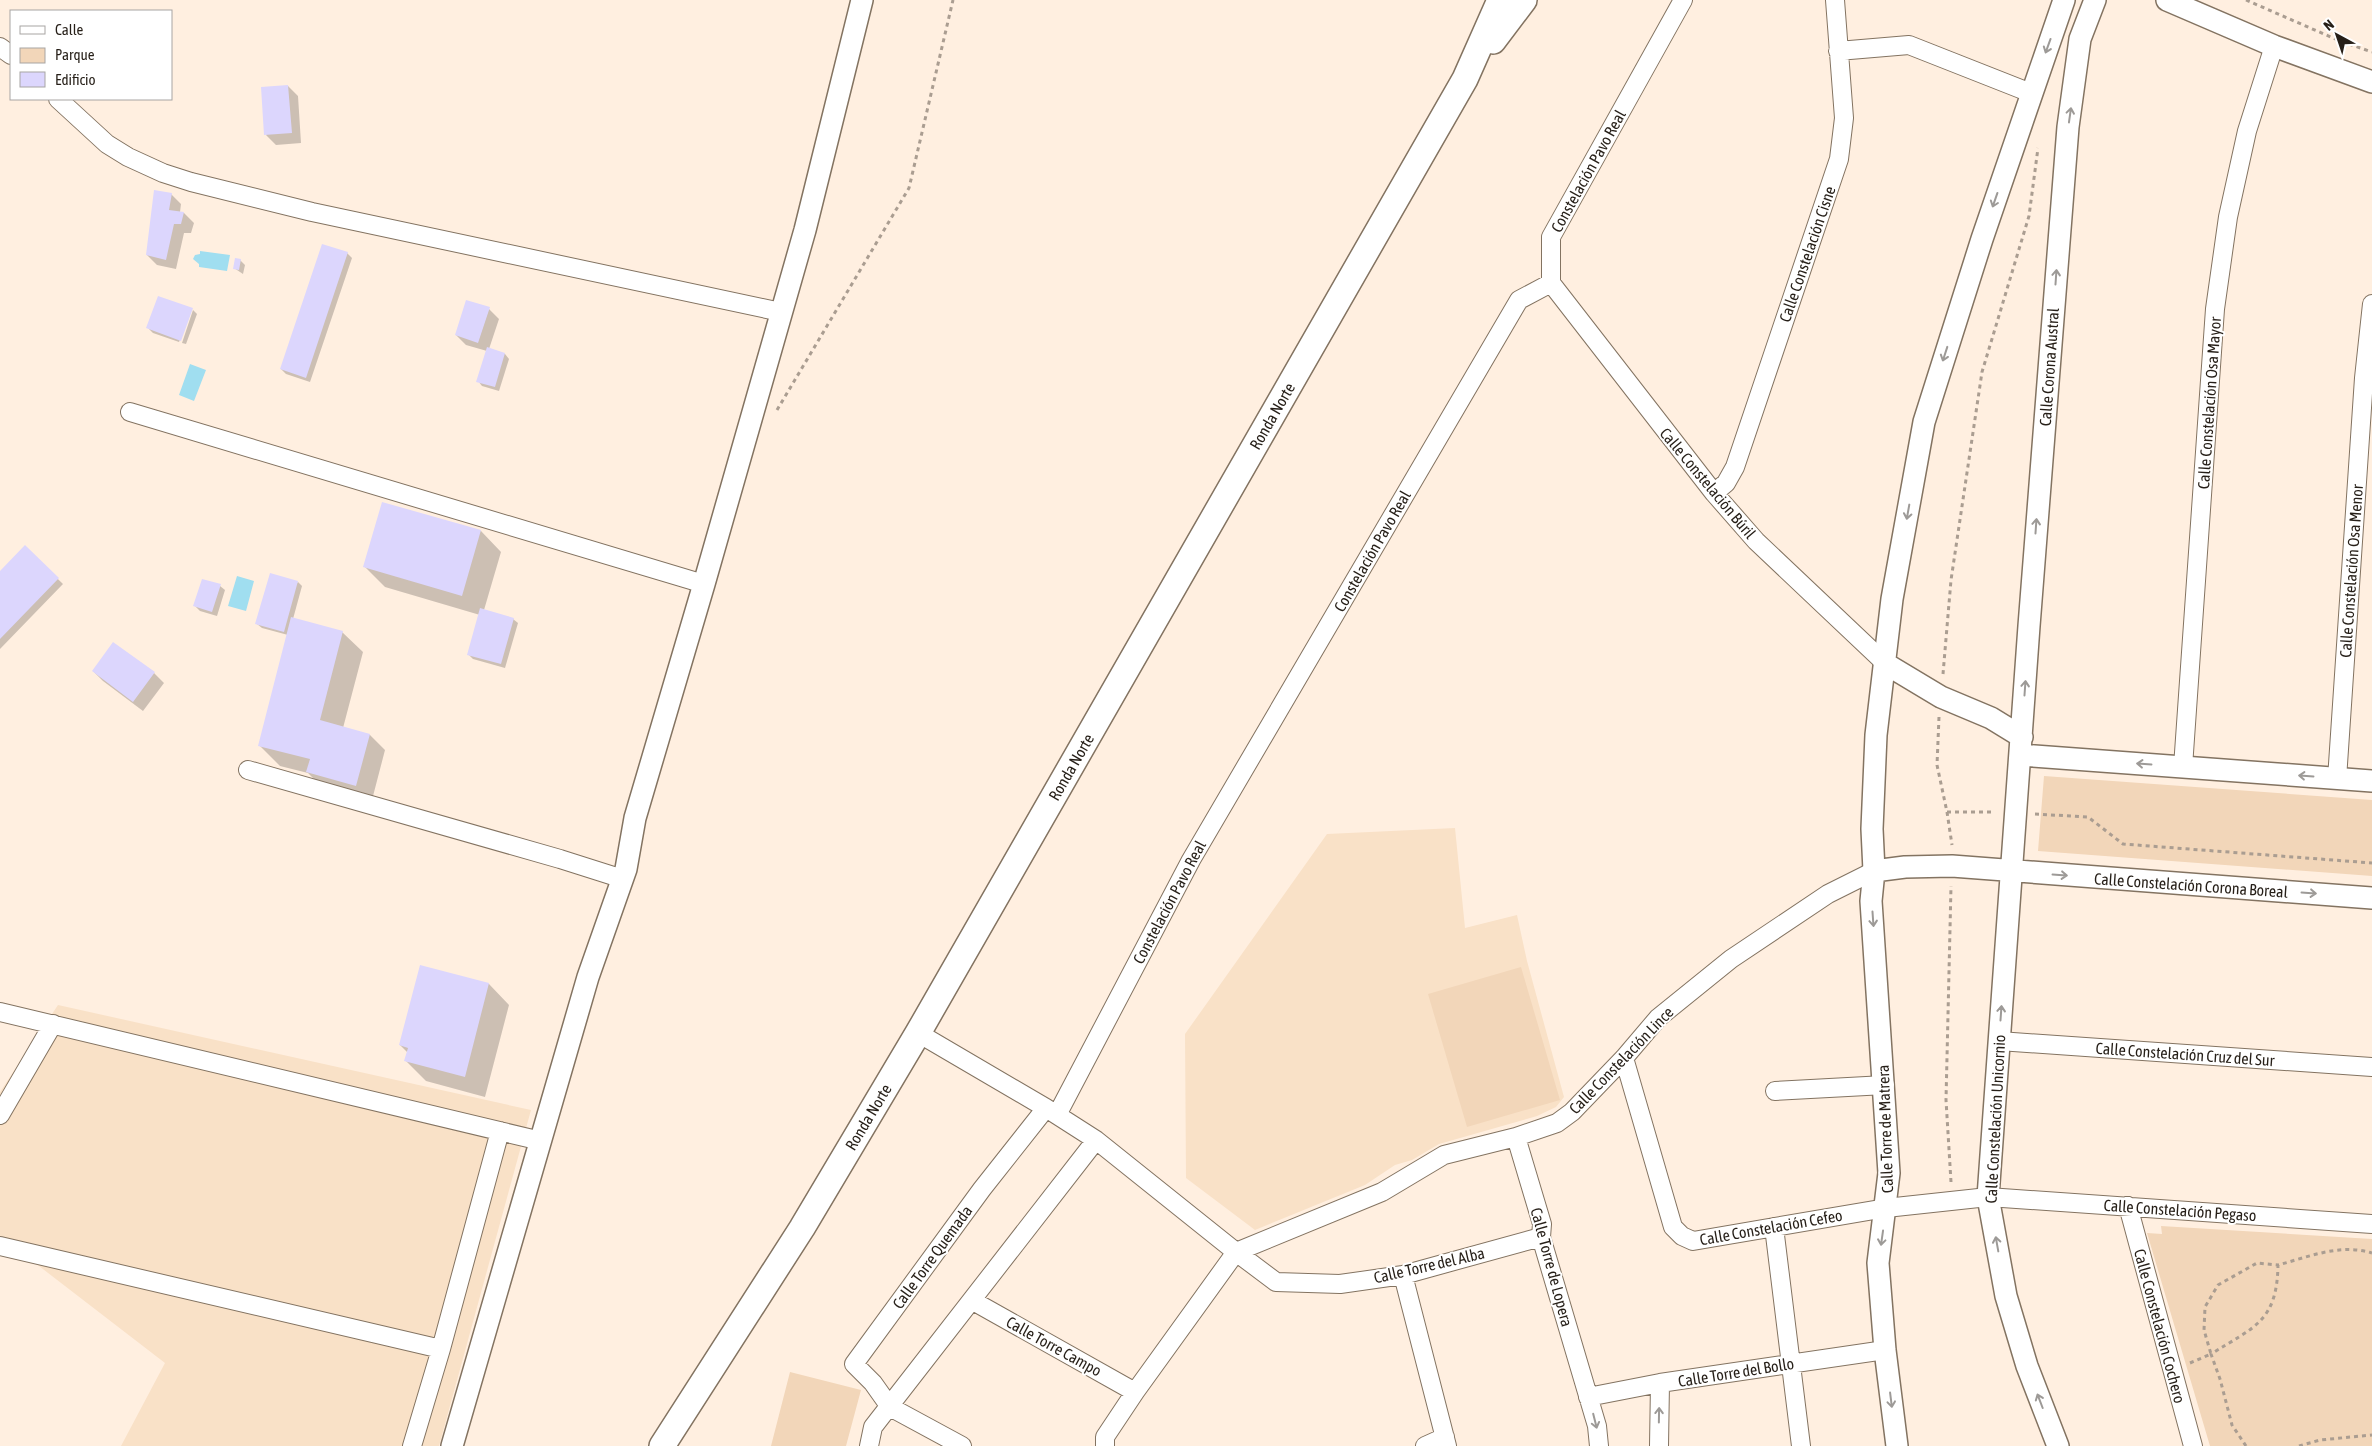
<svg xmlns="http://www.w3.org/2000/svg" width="2372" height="1446" viewBox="0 0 2372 1446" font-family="'Asap Condensed',sans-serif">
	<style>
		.built { fill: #f9e1c7 }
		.green { fill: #f2d6b9 }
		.water { fill: #a0def0 }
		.shadow { fill: #0003 }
		.building { fill: #dcd6fd }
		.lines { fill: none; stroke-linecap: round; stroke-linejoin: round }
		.minor-casing { stroke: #837361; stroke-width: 20 }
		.tertiary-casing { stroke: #837361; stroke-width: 24 }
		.secondary-casing { stroke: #837361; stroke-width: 28 }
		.path { stroke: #aa9d91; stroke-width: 3; stroke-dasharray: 4 4; stroke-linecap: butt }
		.minor { stroke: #fff; stroke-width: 18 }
		.tertiary { stroke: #fff; stroke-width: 21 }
		.secondary { stroke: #fff; stroke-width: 25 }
		.oneway { stroke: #9d9a97 }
		.labels { text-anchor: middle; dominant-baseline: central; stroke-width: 4; stroke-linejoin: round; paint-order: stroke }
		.street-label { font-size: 16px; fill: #261f18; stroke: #fff }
	</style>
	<rect width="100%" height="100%" fill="#ffefe0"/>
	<path class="built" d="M1455 828 1465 928 1517 915 1527 961 1564 1097 1556 1107 1537 1116 1439 1144 1412 1160 1395 1165 1365 1185 1255 1230 1186 1178 1185 1034 1327 834Z
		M58 1005 531 1110 439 1446H121L165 1363 0 1236V1092Z"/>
	<path class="green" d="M2044 776 2372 800V876L2038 851Z
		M1521 967 1560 1100 1467 1127 1428 994Z
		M2161 1226 2372 1239V1446H2210L2147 1233 2162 1234Z
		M790 1372 861 1390 846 1446H771Z"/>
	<path class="water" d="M200 251 230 255 227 271 199 267V264L193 259 195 255 200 254Z
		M190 364 206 370 194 401 179 395Z
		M237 576 254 581 246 611 228 606Z"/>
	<path class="shadow" d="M288 86 298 96 301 143 276 145 266 135Z
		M171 194 181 204 180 212 184 213 194 223 191 233H184L176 269 157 265 147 255Z
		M347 253 352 258 310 382 286 374 281 369Z
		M240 260 245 265 243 274 234 268Z
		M192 309 179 342 153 333 148 328Z
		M489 309 499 319 489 349 505 354 509 359 499 391 482 386 478 381 487 351 466 345 456 335Z
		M193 310 197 314 186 344 182 343Z
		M481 531 501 552 484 610 513 619 518 623 505 668 473 659 468 654 480 615 385 587 365 567Z
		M25 547 63 584 0 649V573Z
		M298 582 302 586 293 619 342 632 363 652 343 728 370 735 385 750 372 800 322 787 308 773 280 766 259 745 288 635 262 628 257 624Z
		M220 586 225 590 217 616 200 611 195 606Z
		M93 671 154 673 164 683 143 711 103 681Z
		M421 967 489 984 509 1005 485 1097 426 1081 406 1061 408 1053 400 1045Z"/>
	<path class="building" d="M288 85 292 133 264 135 261 87Z
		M154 190 172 193 169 210 184 212 181 224H174L166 260 146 255Z
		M322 244 348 252 306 378 280 369Z
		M235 258 241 259 239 270 233 269Z
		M158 296 193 308 181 341 146 328Z
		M466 300 490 307 478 343 455 335Z
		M487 347 505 353 495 387 476 382Z
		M382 502 481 530 462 596 363 567Z
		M25 545 59 578 0 639V571Z
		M270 573 298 581 284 632 255 624Z
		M202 579 221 584 212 612 193 606Z
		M480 608 514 618 501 664 467 655Z
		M291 617 343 631 320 720 370 734 356 786 306 772 310 759 258 746Z
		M113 642 155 672 133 702 92 671Z
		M420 965 489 983 465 1077 404 1061 408 1048 399 1045Z"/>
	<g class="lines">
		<defs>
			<path id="minor" d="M0 47 11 55
				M1838 51 1909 45 2031 93
				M58 99 107 144 128 157 163 173 191 182 312 212 781 312
				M1551 283 1714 493 1756 541 1886 664
				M130 412 704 584
				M1714 493 1726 483 1735 467 1839 159 1844 118 1835 0
				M2183 767 2215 309 2228 217 2247 131 2274 46
				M248 770 560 859 623 879
				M2337 779 2364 378 2372 304
				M0 1012 541 1141
				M918 1033 1046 1108 1096 1140 1236 1252 1135 1392 1105 1437V1446
				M1999 1041 2372 1067
				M1624 1058 1673 1227 1682 1236 1693 1241 1886 1208 1988 1197 2372 1224
				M1775 1091 1885 1085
				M0 1115 53 1024
				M1057 1115 1191 860 1519 300 1551 283V237L1683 0
				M1516 1137 1542 1224 1541 1237 1597 1426 1599 1446
				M2128 1206 2193 1446
				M1774 1227 1801 1446
				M0 1246 441 1349
				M1236 1252 1382 1192 1444 1155 1516 1137 1557 1123 1572 1112 1624 1058 1658 1018 1731 959 1828 894 1874 871
				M1236 1252 1276 1282 1340 1284 1403 1275 1541 1237
				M1403 1275 1447 1446
				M973 1301 1135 1392
				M1588 1397 1660 1383 1885 1350
				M412 1446 441 1349 500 1131
				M869 1446 873 1427 1096 1140
				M962 1446 890 1407 873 1383 854 1364 982 1189 1046 1108
				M1425 1446 1445 1437
				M1659 1446 1660 1383"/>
			<path id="tertiary" d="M2167 0 2274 46 2372 82
				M1886 664 1941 697 1991 718 2022 737
				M2020 755 2372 781
				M1874 871 1905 867 1952 866 2372 898
				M452 1446 588 977 626 869 635 818 704 584 805 230 862 0
				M1897 1446 1885 1350 1878 1263 1889 1173 1871 901 1874 871 1872 829 1876 735 1892 599 1924 422 1982 239 2064 0
				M2058 1446 2027 1366 2006 1296 1988 1197 2029 626 2068 127 2080 39 2095 0"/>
			<path id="secondary" d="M1493 41 1524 0
				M662 1446 802 1228 918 1033 1465 79 1500 0"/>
		</defs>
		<use href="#minor" class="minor-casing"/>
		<use href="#tertiary" class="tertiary-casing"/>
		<use href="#secondary" class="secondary-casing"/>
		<path class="path" d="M2246 0 2340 41 2372 52
			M777 410 909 188 953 0
			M1943 674 1951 580 1982 372 2029 216 2038 148
			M1939 717 1937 765 1947 812 1952 845
			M1947 812H1994
			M2035 814 2088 817 2123 844 2372 863
			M1951 1182 1946 1100 1951 886
			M2190 1363 2211 1354 2204 1330 2205 1307 2218 1285 2257 1263 2278 1265
			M2246 1446 2232 1425 2220 1379 2211 1354C2254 1327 2277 1322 2278 1265 2308 1257 2341 1243 2372 1253
			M2299 1446 2320 1440 2372 1435"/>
		<use href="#minor" class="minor"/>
		<use href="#tertiary" class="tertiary"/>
		<use href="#secondary" class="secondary"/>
	</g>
	<defs><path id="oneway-shaft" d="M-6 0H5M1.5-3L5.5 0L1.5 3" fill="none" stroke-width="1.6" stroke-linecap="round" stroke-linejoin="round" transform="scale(1.25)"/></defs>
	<g class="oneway">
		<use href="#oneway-shaft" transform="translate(2048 46) rotate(110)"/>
		<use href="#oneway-shaft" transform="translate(2070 115) rotate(-82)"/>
		<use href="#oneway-shaft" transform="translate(1995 200) rotate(109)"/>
		<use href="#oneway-shaft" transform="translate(2056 277) rotate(-86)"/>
		<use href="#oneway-shaft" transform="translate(1945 354) rotate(108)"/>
		<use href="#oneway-shaft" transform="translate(1908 512) rotate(100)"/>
		<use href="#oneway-shaft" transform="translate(2036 526) rotate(-86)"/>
		<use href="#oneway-shaft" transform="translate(2025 688) rotate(-86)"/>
		<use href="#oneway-shaft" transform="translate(2144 764) rotate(-176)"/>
		<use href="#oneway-shaft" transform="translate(2306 776) rotate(-176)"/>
		<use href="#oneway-shaft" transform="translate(2060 875) rotate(4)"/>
		<use href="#oneway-shaft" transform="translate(2309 893) rotate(4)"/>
		<use href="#oneway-shaft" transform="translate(1873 919) rotate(86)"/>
		<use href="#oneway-shaft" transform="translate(2001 1013) rotate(-86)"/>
		<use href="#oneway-shaft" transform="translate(1882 1238) rotate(98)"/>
		<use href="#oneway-shaft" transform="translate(1997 1244) rotate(-100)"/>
		<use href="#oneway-shaft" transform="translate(1891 1400) rotate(83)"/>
		<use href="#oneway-shaft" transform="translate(2040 1401) rotate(-111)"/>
		<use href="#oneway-shaft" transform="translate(1659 1415) rotate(-89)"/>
		<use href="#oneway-shaft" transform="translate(1595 1421) rotate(76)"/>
	</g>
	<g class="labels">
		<g class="street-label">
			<text transform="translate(1588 171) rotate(-61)">Constelación Pavo Real</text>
			<text transform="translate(1807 254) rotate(-71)">Calle Constelación Cisne</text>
			<text transform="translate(2049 367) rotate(-86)">Calle Corona Austral</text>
			<text transform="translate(2209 403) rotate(-86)">Calle Constelación Osa Mayor</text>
			<text transform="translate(1272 416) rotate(-60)">Ronda Norte</text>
			<text transform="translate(1708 483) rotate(50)">Calle Constelación Búril</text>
			<text transform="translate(1372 551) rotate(-60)">Constelación Pavo Real</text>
			<text transform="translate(2351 571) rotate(-86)">Calle Constelación Osa Menor</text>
			<text transform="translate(1071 767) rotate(-60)">Ronda Norte</text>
			<text transform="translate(2191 885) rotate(4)">Calle Constelación Corona Boreal</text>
			<text transform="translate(1169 902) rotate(-62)">Constelación Pavo Real</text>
			<text transform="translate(2185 1054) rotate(4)">Calle Constelación Cruz del Sur</text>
			<text transform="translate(1621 1060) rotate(-46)">Calle Constelación Lince</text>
			<text transform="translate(868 1117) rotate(-59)">Ronda Norte</text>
			<text transform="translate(1995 1119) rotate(-87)">Calle Constelación Unicornio</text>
			<text transform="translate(1885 1129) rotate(-92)">Calle Torre de Matrera</text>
			<text transform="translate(2180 1210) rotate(4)">Calle Constelación Pegaso</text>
			<text transform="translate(1771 1227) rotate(-10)">Calle Constelación Cefeo</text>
			<text transform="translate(932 1257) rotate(-54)">Calle Torre Quemada</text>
			<text transform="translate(1429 1265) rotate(-13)">Calle Torre del Alba</text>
			<text transform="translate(1552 1267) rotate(75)">Calle Torre de Lopera</text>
			<text transform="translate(2160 1326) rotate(75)">Calle Constelación Cochero</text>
			<text transform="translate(1054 1346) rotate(29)">Calle Torre Campo</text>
			<text transform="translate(1736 1372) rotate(-9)">Calle Torre del Bollo</text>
		</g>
	</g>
	<rect x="10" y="10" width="162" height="90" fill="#ffffff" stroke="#a8a5a3"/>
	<rect x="20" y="26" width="25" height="8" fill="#ffffff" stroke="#a8a5a3"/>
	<text x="55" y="35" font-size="15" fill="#261f18">Calle</text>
	<rect x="20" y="48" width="25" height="15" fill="#f2d6b9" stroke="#a8a5a3"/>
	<text x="55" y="60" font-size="15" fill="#261f18">Parque</text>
	<rect x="20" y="72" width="25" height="15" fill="#dcd6fd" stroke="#a8a5a3"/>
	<text x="55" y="85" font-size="15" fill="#261f18">Edificio</text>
	<g transform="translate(2337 35) rotate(320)" stroke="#ffffff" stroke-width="4" paint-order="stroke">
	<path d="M0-4L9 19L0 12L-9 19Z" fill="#261f18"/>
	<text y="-8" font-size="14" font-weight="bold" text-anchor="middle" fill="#261f18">N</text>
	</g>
</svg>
